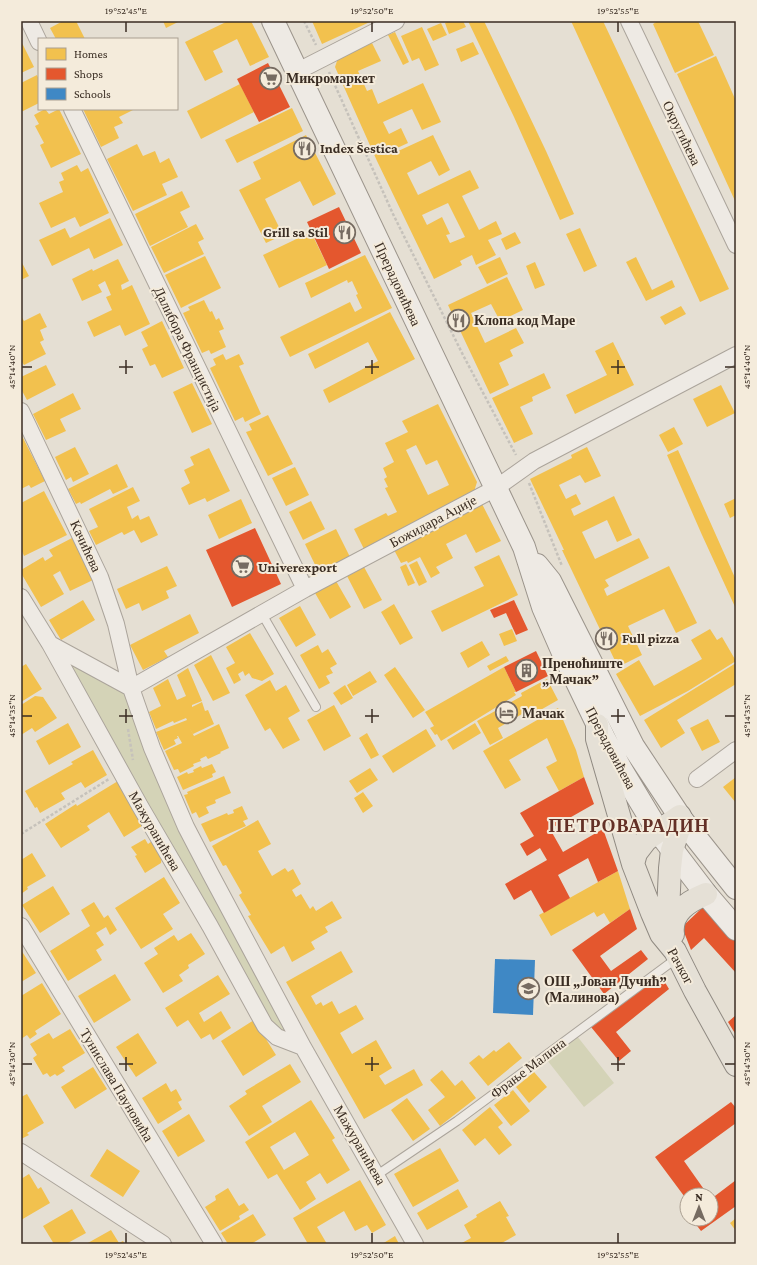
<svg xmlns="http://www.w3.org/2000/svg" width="757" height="1265" viewBox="0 0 757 1265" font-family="'Crimson Pro',serif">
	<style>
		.green { fill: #d4d3b7 }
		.homes { fill: #f2c14e; fill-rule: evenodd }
		.shops { fill: #e4572e }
		.schools { fill: #3f88c5 }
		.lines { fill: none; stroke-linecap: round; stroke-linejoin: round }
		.service-casing { stroke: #aba49b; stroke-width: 10 }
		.minor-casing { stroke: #aba49b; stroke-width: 18 }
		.secondary-casing { stroke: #9b948b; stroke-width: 24 }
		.primary-casing { stroke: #908a82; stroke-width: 24 }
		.path { stroke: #c6c2bb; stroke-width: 2.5; stroke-dasharray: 3 2; stroke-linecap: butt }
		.service { stroke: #eeeae4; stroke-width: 8 }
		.minor { stroke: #eeeae4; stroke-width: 16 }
		.secondary { stroke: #eeeae4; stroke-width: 22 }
		.primary { stroke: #e5e0d6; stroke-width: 22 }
		.ticks { fill: none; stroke: #3a2d23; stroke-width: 1.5 }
		.labels { text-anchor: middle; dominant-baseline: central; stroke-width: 4; stroke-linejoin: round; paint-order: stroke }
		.poi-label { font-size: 14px; font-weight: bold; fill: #3a2d23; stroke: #f4ebdb; text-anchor: start }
		.street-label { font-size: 14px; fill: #3a2d23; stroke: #f4ebdb }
		.district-label { font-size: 18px; font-weight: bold; letter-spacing: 1px; fill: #633026; stroke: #f4ebdb }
		.neatline { fill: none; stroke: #3a2d23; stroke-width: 1.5 }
		.ticks-label { font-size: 10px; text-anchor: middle; fill: #3a2d23 }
	</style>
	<rect width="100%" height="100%" fill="#e5dfd3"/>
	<path class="green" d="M58 651 128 690 298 1042 278 1034Z
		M577 1036 614 1083 584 1107 547 1060Z"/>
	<path class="homes" d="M63 21H76L85 39H56L50 28Z
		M163 21H180L166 28Z
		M228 21H251L269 57 250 66 237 39 213 51 223 72 205 81 185 42Z
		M312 21H372L322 44Z
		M449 21H463L466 27 449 34 445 23Z
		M468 21H484L546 151 574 214 560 220 514 117Z
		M571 21H603L729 289 700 302Z
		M658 21H698L714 55 675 73 653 24Z
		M441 23 447 35 433 41 427 29Z
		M422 27 439 65 425 71 419 58 412 61 401 36Z
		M395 32 409 62 403 65 388 35Z
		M21 41 34 67 21 73Z
		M473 42 479 54 461 62 456 49Z
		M372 43 381 61 358 71 367 91 372 89 378 104 423 83 441 122 422 130 412 109 383 122 389 134 401 128 408 143 395 149 396 152 433 135 450 170 439 176 431 161 407 173 418 195 470 170 479 188 462 196 479 230 496 221 502 234 488 240 496 255 476 265 472 255 460 261 462 265 434 279 377 161 335 67 338 58ZM448 203 465 237 450 243 446 235 450 234 442 217 427 225 422 215Z
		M716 56 736 101V203L677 74Z
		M37 75 39 80V103L21 112V83Z
		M240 84 254 112 201 139 187 111Z
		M292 108 303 131 237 163 225 140Z
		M45 109 49 114 59 109 81 154 51 168 40 145 44 143 35 126 39 124 34 115Z
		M83 109H135L119 117 123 123 114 127 119 138 101 147Z
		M306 135 336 194 313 206 300 181 265 199 283 235 266 243 239 190 261 179 253 162Z
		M137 144 143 156 155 151 160 163 169 158 178 177 162 184 167 195 133 211 107 159Z
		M77 165 81 172 88 168 109 213 80 227 75 217 51 228 39 203 63 192 59 182 64 180 61 173Z
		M182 191 190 207 180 212 188 227 150 246 135 214Z
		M110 218 123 245 94 259 89 248 52 266 39 240 65 228 70 238Z
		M196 224 204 239 198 242 204 254 164 273 151 247Z
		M580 228 597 266 584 272 566 234Z
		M311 232 327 265 279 288 263 255Z
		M515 232 521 243 506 250 501 239Z
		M365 255 392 308 290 357 280 337 350 302 355 312 362 308 356 295 358 294 352 281 348 283 347 280 311 298 305 283Z
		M205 256 221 288 181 308 165 275Z
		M500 257 508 274 487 284 478 267Z
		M636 257 652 290 672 280 675 287 646 301 626 262Z
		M118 259 129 281 121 285 122 290 132 285 150 324 125 336 120 325 94 337 87 322 112 310 106 297 111 295 105 281 98 285 102 292 82 301 72 279 92 269 93 271Z
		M21 261 29 276 21 280Z
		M535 262 545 285 535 289 526 266Z
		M507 277 523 310 500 321 491 304 471 313 485 343 516 328 524 343 510 350 513 356 499 363 509 385 490 394 448 305Z
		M204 300 210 312 212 311 216 320 219 318 224 329 219 331 226 347 211 354 209 350 202 353 183 313 190 310 188 307Z
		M681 306 686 314 665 325 660 317Z
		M390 312 415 359 329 403 323 390 378 361 368 342 315 369 308 354Z
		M40 313 47 327 40 330 44 340 40 342 46 354 24 365 22 362 21 363V316L24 321Z
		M162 321 184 368 162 378 155 364 150 366 142 349 148 346 141 332Z
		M613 342 634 385 575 414 566 395 607 375 595 351Z
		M223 354 226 360 239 354 244 364 239 366 261 414 245 422 243 417 235 421 210 368 216 365 213 359Z
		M46 365 56 385 27 400 21 389V377Z
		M544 373 551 388 532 397 533 401 520 407 533 434 514 443 492 398Z
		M192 383 212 424 192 433 173 392Z
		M721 385 735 413 707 427 693 399Z
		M73 393 81 409 60 419 66 431 46 440 33 414Z
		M438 404 477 482 473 495 364 549 354 529 386 513 388 516 397 512 385 488 388 487 384 479 387 477 383 468 394 462 385 443 408 432 402 421ZM416 445 426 465 437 460 449 485 428 495 406 450Z
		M268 415 293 464 268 476 246 432 252 430 249 424Z
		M674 427 683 444 668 452 659 435Z
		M21 434 45 481 31 488 29 485 21 489Z
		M75 447 89 474 73 482 71 477 66 480 55 457Z
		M587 447 601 476 585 483 580 475 559 485 566 499 576 494 581 504 571 509 574 516 614 496 632 535 617 542 607 520 582 532 595 559 639 538 649 558 605 580 609 586 604 589 607 596 669 566 697 623 676 633 664 609 628 626 642 655 618 667 562 550H564L530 479 572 458 571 455Z
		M209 448 230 491 207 502 205 498 189 505 181 488 190 483 184 470 194 465 190 457Z
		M678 450 736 580V609L702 535 667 455Z
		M117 464 128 487 113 494 110 489 81 504 80 502 76 504 68 489Z
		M295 467 309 495 286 506 272 478Z
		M133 487 140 501 127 507 132 519 138 515 140 520 149 516 158 535 141 543 134 530 124 535 122 532 96 545 89 531 98 527 89 509Z
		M44 491 67 535 24 556 21 549V503Z
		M736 498V515L730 518 724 504Z
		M241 499 252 523 219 539 208 515Z
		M311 501 325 529 303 540 289 512Z
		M482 504 501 541 476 553 466 534 446 544 453 558 436 567 440 573 431 578 420 557 408 563 407 561 401 563 393 548Z
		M336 529 350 557 319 573 305 544Z
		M72 538 93 580 70 591 60 571 53 575 64 594 41 607 21 573V570L43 557 45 561 53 556 49 550Z
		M499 555 518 595 442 632 431 611 484 586 474 567Z
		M417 561 427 582 419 586 409 565Z
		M406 564 415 583 408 586 400 567Z
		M167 566 177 586 166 591 169 598 142 611 139 603 126 609 117 589Z
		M364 567 382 600 364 609 347 576Z
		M336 581 351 607 330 619 315 593Z
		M83 600 95 620 61 640 49 620Z
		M394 604 413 638 400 645 381 612Z
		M300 606 316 635 296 647 279 618Z
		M190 614 199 633 164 651 168 657 143 670 130 645Z
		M512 629 517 641 504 646 499 634Z
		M710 629 717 640 722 637 736 661 688 691 640 716 616 674 639 660 654 686 702 659 691 640Z
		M250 633 274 674 262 681 252 678 249 673 245 676 243 671 238 674 241 680 234 684 226 668 235 663 226 647Z
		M482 641 490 655 468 668 460 653Z
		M318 645 322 653 328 649 337 664 330 668 333 673 326 676 330 683 319 689 300 655Z
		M211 655 230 693 213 701 194 665Z
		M506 656 509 661 490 671 487 666Z
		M736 663V684L677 720 685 733 661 748 644 720Z
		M26 664 42 689 21 702V667Z
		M395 667 425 710 413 718 384 675Z
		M504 667 516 692H514L516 695 441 741 437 734 435 735 430 728 434 726 425 712Z
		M188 668 202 701 192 705V707L202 702 205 711 208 710 214 724 193 734 189 727 194 736 219 724 229 748 220 752 221 753 208 759 206 756 200 759 201 761 193 764 194 766 180 773 178 769 174 770 165 751 182 743 178 736H177L178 738 174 740 176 744 164 750 156 732 187 720 186 718 174 723 173 721 156 729 149 712 161 706 153 688 168 679 177 700 186 696 177 675Z
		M370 671 377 682 353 696 347 685Z
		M547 679 558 700 530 716 527 711 498 728 503 738 490 745 477 721 522 696 521 693Z
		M270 680 276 691 286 685 300 711 288 718 300 740 283 749 270 728 265 731 245 695Z
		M345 685 353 698 341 705 333 693Z
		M35 696 43 697 57 718 35 732 32 728 21 735V705Z
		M334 705 351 736 324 751 307 720Z
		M558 708 576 750 584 777 559 791 546 767 557 761 547 738 509 760 521 780 505 789 483 751Z
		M708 719 720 742 702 751 690 728Z
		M68 723 81 747 49 765 36 741Z
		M475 723 481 733 453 750 447 740Z
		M426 729 436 746 393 773 382 756Z
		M367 733 379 755 371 759 359 738Z
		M93 750 107 775 85 788 81 782 61 793 65 799 40 813 37 807 35 808 25 791 73 764 71 762Z
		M212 764 216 772 212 774 213 777 183 790 177 777 187 772 188 774 194 772 193 770 201 766 202 768Z
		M370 768 378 780 357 793 349 781Z
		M224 776 231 793 215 800 216 803 206 807 209 813 199 818 196 812 192 814 184 795 188 794 187 792Z
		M736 777V803L723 787Z
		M118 781 145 824 124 837 109 812 87 826 90 830 61 848 45 824 76 804 77 806Z
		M363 792 373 806 363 813 354 798Z
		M242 806 248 819 243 821 246 826 210 842 201 824 227 813 228 815 234 813 233 810Z
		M258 820 271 844 258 851 272 876 285 868 288 872 293 869 301 884 292 890 296 897 301 894 310 909 313 906 316 911 332 901 342 918 325 927 328 932 311 942 315 949 292 962 284 946 271 954 248 916 251 915 239 895 242 893 226 865 223 866 212 846Z
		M145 839 148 844 152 841 162 856 161 863 145 873 135 856 137 855 131 847Z
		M32 853 46 876 27 887 28 889 21 894V860Z
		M618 871 630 909 610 923 604 913 597 917 594 912 551 936 539 915Z
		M164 877 180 903 163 914 173 929 141 949 115 908Z
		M53 886 70 914 40 933 22 905Z
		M94 902 104 918 108 915 117 930 110 935 106 927 96 933 104 945 96 950 102 960 68 981 50 951 90 926 81 910Z
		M191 933 205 954 188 965 189 968 179 975 183 981 163 993 144 963 158 954 154 948 174 935 178 941Z
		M21 950 36 973 21 982Z
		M341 951 353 972 311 996 316 1005 321 1002 323 1006 332 1001 339 1014 356 1005 364 1019 340 1033 352 1054 376 1040 392 1068 379 1076 385 1085 414 1069 423 1085 364 1119 286 982Z
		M115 974 131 1000 94 1023 78 996Z
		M218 975 230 994 199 1013 204 1022 221 1011 231 1028 213 1040 210 1034 201 1039 188 1020 177 1027 165 1008Z
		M42 983 61 1014 35 1031 37 1034 30 1039 27 1035 21 1039V996Z
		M254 1020 276 1055 243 1076 221 1041Z
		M70 1029 85 1053 62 1067 65 1071 57 1076 55 1074 50 1077 47 1073 43 1075 33 1058 37 1055 30 1044 49 1033 53 1039Z
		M138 1033 157 1063 136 1077 116 1047Z
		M509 1042 522 1058 488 1086 469 1063 479 1055 483 1059 494 1050 496 1052Z
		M290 1064 301 1082 262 1106 272 1122 249 1136 229 1106 247 1094 245 1091Z
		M93 1067 107 1089 75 1109 61 1087Z
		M442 1070 455 1086 462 1080 476 1098 440 1126 428 1110 445 1097 430 1080Z
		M534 1072 547 1087 529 1103 516 1087Z
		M166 1083 171 1092 176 1089 182 1100 178 1102 182 1109 158 1124 142 1098Z
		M513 1090 530 1111 511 1126 494 1105Z
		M27 1094 44 1123 27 1133 29 1135 21 1139V1097Z
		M407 1098 430 1129 413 1141 391 1110Z
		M311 1100 335 1138 332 1140 350 1170 327 1184 320 1173 306 1182 316 1199 300 1210 277 1174 268 1179 245 1142ZM295 1132 309 1155 284 1170 270 1147Z
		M490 1107 503 1123 498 1127 512 1145 499 1155 485 1138 475 1146 462 1130Z
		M189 1114 205 1141 178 1157 162 1131Z
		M440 1148 459 1181 413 1207 394 1174Z
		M107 1149 140 1171 123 1197 90 1176Z
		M29 1174 38 1189 41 1187 50 1203 21 1220V1179Z
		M360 1180 386 1225 372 1233 367 1225 355 1231 344 1211 317 1227 327 1244H308L293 1218Z
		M228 1188 239 1206 244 1203 249 1210 239 1216 240 1219 220 1231 205 1207 216 1200 215 1196Z
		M458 1189 468 1207 427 1230 417 1213Z
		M500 1201 509 1216 506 1217 516 1235 500 1244H460L471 1238 464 1225 477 1217 476 1215Z
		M72 1209 86 1233 66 1244H54L43 1226Z
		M253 1214 266 1235 251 1244H228L221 1233Z
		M736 1218V1231L730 1223Z
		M111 1230 119 1243 123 1241 125 1244H86Z
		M395 1236 399 1244H382Z"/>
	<path class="shops" d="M268 63 290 107 259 122 237 79Z
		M339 207 361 253 329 269 307 222Z
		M255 528 281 584 232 607 206 550Z
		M514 600 528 630 516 635 506 613 494 618 490 610Z
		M536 651 548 676 516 692 504 667Z
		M584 777 594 804 550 829 563 852 603 829 618 871 598 882 588 858 558 875 570 898 544 913 531 890 514 900 505 884 547 860 540 848 527 856 520 844 534 836 520 813Z
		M703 907 736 942V973L704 938 691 950 682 927Z
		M630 909 637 929 600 956 611 971 641 950 648 959 604 994 572 950Z
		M660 974 669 989 616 1032 631 1051 619 1061 591 1027Z
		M736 1015V1035L728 1022Z
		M731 1102 736 1108V1123L684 1161 708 1195H687V1200L655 1157Z
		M736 1180V1206L701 1231 692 1219H711V1199Z"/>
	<path class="schools" d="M495 959 535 960 533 1015 493 1013Z"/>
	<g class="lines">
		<defs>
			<path id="service" d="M262 614 316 707
				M377 1175 457 1121 677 958"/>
			<path id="minor" d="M29 21 39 42
				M629 21 736 245
				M298 71 396 21
				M72 109 305 589
				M21 411 100 577 116 624 131 688 152 748 186 827 210 873 303 1047 415 1244
				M21 597 50 644 140 806 210 926 265 1026 277 1037 303 1047
				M50 644 131 688
				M131 688 305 589 496 488 534 461 736 355
				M697 779 736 750
				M21 926 214 1244
				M21 1152 163 1244"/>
			<path id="secondary" d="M273 21 524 547 543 607 564 655 604 738 622 771 658 831 706 894 736 929
				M537 565 550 581 633 746 682 820 736 888"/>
			<path id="primary" d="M597 725V739L633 864 652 913 661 934 675 951 695 991 736 1065
				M633 864 636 853 646 840 680 816
				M672 930 668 912 670 868 672 850 682 820
				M673 934C670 912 689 901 706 894"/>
		</defs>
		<use href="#service" class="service-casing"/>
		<use href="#minor" class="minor-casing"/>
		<use href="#secondary" class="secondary-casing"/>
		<use href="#primary" class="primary-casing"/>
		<path class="path" d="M304 21 316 45
			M329 72 393 214 463 355 516 455
			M529 483 562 566
			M128 729 133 760
			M21 834 109 779"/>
		<use href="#service" class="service"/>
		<use href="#minor" class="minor"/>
		<use href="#secondary" class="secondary"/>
		<use href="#primary" class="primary"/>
	</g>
	<path class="ticks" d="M126 22V32M372 22V32M618 22V32M126 360V374M372 360V374M618 360V374M22 367H32M119 367H133M365 367H379M611 367H625M725 367H735M126 709V723M372 709V723M618 709V723M22 716H32M119 716H133M365 716H379M611 716H625M725 716H735M126 1057V1071M372 1057V1071M618 1057V1071M22 1064H32M119 1064H133M365 1064H379M611 1064H625M725 1064H735M126 1233V1243M372 1233V1243M618 1233V1243"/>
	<defs>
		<symbol id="supermarket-ring" viewBox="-11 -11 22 22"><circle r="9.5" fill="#f4ebdb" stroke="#766b61" stroke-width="1.5"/><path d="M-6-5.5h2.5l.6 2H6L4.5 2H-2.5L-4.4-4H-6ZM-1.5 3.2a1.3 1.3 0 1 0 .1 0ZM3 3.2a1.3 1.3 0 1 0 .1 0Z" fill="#766b61"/></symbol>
		<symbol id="restaurant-ring" viewBox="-11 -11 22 22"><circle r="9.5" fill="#f4ebdb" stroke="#766b61" stroke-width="1.5"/><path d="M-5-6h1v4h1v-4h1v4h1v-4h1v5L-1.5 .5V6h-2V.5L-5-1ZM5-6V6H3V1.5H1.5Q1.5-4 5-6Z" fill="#766b61"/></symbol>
		<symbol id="building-ring" viewBox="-11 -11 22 22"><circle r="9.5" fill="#f4ebdb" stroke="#766b61" stroke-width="1.5"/><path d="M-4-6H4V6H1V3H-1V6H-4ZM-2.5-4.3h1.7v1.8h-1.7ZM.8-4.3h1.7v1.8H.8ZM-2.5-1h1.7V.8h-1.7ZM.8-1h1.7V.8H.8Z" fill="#766b61"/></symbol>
		<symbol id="hotel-ring" viewBox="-11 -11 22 22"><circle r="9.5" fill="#f4ebdb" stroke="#766b61" stroke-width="1.5"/><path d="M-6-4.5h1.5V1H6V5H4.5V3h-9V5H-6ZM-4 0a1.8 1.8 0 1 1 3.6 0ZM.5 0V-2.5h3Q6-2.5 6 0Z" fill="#766b61"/></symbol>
		<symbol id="school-ring" viewBox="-11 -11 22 22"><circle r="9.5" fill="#f4ebdb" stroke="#766b61" stroke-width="1.5"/><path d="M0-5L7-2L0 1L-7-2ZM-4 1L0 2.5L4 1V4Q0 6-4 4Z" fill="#766b61"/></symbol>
	</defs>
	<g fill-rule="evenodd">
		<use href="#supermarket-ring" x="258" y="66" width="25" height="25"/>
		<use href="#restaurant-ring" x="292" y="136" width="25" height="25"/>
		<use href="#restaurant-ring" x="332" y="220" width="25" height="25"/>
		<use href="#restaurant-ring" x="446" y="308" width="25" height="25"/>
		<use href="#supermarket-ring" x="230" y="554" width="25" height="25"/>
		<use href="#restaurant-ring" x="594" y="626" width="25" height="25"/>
		<use href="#building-ring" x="514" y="658" width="25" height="25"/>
		<use href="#hotel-ring" x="494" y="700" width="25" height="25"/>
		<use href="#school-ring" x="516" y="976" width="25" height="25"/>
	</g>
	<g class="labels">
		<g class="poi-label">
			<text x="286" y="78">Микромаркет</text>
			<text x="320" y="148">Index Šestica</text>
			<text x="328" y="232" text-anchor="end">Grill sa Stil</text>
			<text x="474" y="320">Клопа код Маре</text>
			<text x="258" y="567">Univerexport</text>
			<text x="622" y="638">Full pizza</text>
			<text x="542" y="663">Преноћиште<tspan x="542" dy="16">„Мачак”</tspan></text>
			<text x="522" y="713">Мачак</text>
			<text x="544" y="981">ОШ „Јован Дучић”<tspan x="544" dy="16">(Малинова)</tspan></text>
		</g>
		<g class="street-label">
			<text transform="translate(682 133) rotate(64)">Округићева</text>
			<text transform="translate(398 284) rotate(65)">Прерадовићева</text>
			<text transform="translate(188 349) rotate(64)">Далибора Францистија</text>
			<text transform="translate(433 521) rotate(-28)">Божидара Аџије</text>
			<text transform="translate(86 546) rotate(65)">Качићева</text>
			<text transform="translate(611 748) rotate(62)">Прерадовићева</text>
			<text transform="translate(155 831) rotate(60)">Мажуранићева</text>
			<text transform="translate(681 966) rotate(61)">Рачког</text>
			<text transform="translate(528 1068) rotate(-37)">Фрање Малина</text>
			<text transform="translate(117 1085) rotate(59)">Тунислава Пауновића</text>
			<text transform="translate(360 1145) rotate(60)">Мажуранићева</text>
		</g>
		<g class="district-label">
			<text x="629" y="826">ПЕТРОВАРАДИН</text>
		</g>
	</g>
	<rect width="757" height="1265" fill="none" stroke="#f4ebdb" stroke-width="44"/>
	<rect x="38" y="38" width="140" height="72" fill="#f4ebdb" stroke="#aa9f91"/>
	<rect x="46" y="48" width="20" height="12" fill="#f2c14e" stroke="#aa9f91"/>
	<text x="74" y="58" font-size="12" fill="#3a2d23">Homes</text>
	<rect x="46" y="68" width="20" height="12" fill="#e4572e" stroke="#aa9f91"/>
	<text x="74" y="78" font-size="12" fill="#3a2d23">Shops</text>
	<rect x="46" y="88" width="20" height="12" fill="#3f88c5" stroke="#aa9f91"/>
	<text x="74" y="98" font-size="12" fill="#3a2d23">Schools</text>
	<g transform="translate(699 1207)"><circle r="19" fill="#f4ebdb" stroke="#aa9f91"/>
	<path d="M0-3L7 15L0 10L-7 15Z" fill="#766b61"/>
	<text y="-6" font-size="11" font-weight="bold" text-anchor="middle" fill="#3a2d23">N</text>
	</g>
	<rect x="22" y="22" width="713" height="1221" class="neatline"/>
	<g class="ticks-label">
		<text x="126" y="14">19°52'45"E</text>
		<text x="372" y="14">19°52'50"E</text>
		<text x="618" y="14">19°52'55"E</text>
		<text transform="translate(11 367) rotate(-90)" y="4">45°14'40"N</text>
		<text transform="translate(746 367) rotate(-90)" y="4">45°14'40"N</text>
		<text transform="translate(11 716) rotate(-90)" y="4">45°14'35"N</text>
		<text transform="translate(746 716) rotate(-90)" y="4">45°14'35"N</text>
		<text transform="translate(11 1064) rotate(-90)" y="4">45°14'30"N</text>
		<text transform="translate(746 1064) rotate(-90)" y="4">45°14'30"N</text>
		<text x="126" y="1258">19°52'45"E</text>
		<text x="372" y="1258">19°52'50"E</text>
		<text x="618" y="1258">19°52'55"E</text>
	</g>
</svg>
